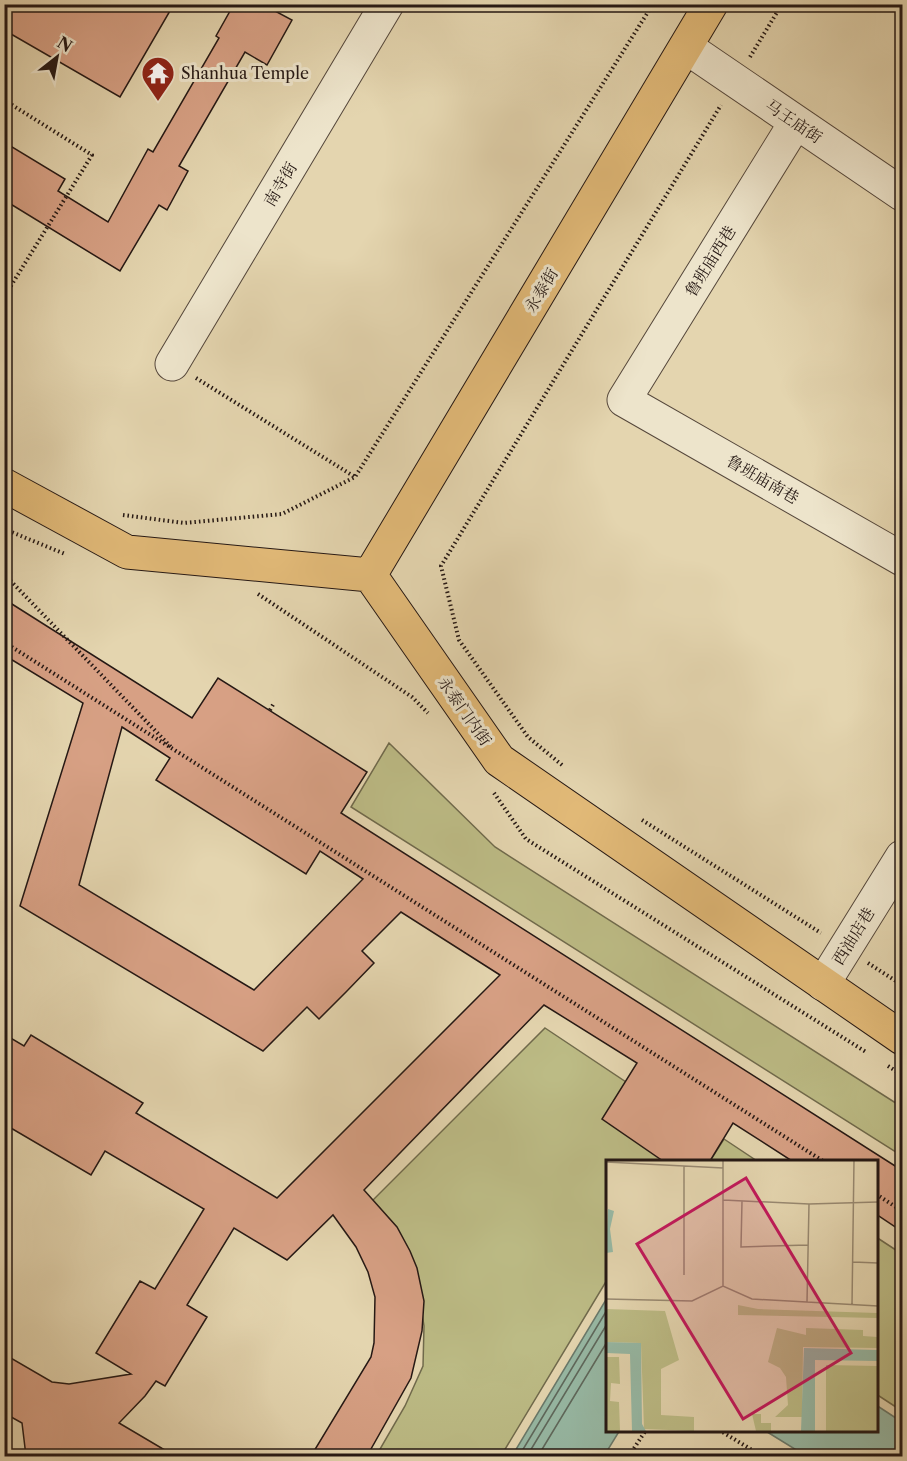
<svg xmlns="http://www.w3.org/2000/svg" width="907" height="1461" viewBox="0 0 907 1461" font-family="'Libre Caslon Text','Noto Serif SC',serif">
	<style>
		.green { fill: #bcbb85; stroke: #706a4c; stroke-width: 1.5 }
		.water { fill: #97b9a5; stroke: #69796b; stroke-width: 1.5 }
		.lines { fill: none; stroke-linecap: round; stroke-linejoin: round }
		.shore { stroke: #5e685c; stroke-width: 1.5 }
		.building { fill: #d7a084; stroke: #251814; stroke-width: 1.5; fill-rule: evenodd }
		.minor-casing { stroke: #55473b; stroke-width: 35 }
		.major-casing { stroke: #251814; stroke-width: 35 }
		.path { stroke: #251814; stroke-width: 4; stroke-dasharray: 1.5 3; stroke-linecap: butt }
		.minor { stroke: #ede4cb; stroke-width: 33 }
		.major { stroke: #e2ba78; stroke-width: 33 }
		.labels { text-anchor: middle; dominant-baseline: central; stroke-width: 6; stroke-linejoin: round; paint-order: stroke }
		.poi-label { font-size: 16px; fill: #251814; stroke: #ede4cb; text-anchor: start }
		.street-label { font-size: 16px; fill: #251814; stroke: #ede4cb }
		.inset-road { fill: none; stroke: #988971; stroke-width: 1.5 }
		.view { fill: #c2185b; fill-opacity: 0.15; stroke: #c2185b; stroke-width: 3 }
		.inset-edge { fill: none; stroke: #251814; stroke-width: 3 }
	</style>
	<rect width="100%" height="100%" fill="#e4d5af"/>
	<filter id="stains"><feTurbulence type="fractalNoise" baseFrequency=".00333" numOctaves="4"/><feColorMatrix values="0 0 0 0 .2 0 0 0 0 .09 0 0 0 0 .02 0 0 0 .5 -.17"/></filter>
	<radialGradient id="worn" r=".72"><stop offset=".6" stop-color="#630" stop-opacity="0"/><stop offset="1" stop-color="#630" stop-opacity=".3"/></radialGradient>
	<path class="green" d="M389 743 495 847 902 1107V1156L351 807Z
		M545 1028 626 1082 663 1161H607V1280L501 1456H376L405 1406 423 1366 424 1326 418 1288 365 1208Z
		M724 1139 757 1161H710Z
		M876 1237 902 1254V1411L876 1394Z"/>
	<path class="water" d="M607 1298V1430H620L604 1456H512Z
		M876 1405 902 1422V1456H806L764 1430H876Z"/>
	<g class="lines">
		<path class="shore" d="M519 1456 607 1310
			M527 1456 607 1324
			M538 1456 607 1342"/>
	</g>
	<path class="building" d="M4 4H174L120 97 4 30Z
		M234 4H262L292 20 267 65 245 52 179 166 188 171 167 210 159 205 120 271 4 200V142L65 179 58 191 108 222 148 149 153 152 219 38 216 36Z
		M4 599 192 718 218 678 367 772 341 813 903 1171V1232L876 1214V1161H792L733 1123 710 1161H663L602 1119 637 1063 544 1005 364 1190 397 1227 410 1251 417 1268 424 1301 422 1331 411 1378 367 1456H311L371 1357 374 1343 375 1297 368 1272 356 1247 333 1215 287 1260 234 1228 187 1305 207 1317 165 1386 156 1381 145 1396 119 1423 175 1456H26L22 1423 4 1413V1354L52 1382 69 1384 131 1374 96 1353 140 1281 155 1289 204 1209 105 1151 91 1175 4 1124V1034L24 1046 31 1035 143 1103 136 1113 277 1198 500 975 401 912 362 951 374 963 346 992 319 1019 307 1007 263 1051 20 906 83 703 4 655ZM122 727 170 758 156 780 306 874 320 851 363 879 254 990 79 885Z"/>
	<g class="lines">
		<defs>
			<path id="minor" d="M686 47 902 194
				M796 122 624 400 902 559
				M172 364 387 4
				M823 984 902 857"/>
			<path id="major" d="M4 485 127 552 370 575 499 760 902 1038
				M370 575 711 4"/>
		</defs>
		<use href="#minor" class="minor-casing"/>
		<use href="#major" class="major-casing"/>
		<path class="path" d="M750 57 782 4
			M4 100 92 155 4 297
			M196 378 355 477
			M123 515 184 523 282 514 355 477 653 4
			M4 529 65 554
			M4 574 171 747
			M258 594 412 697 428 713
			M4 642 823 1161
			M270 710 274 703
			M562 765 528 737 459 640 441 566 721 105
			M494 793 526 839 866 1052
			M642 820 821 933
			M868 963 902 985
			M888 1066 902 1075
			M876 1194 902 1211
			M719 1430 762 1456
			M629 1456 646 1430"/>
		<use href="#minor" class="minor"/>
		<use href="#major" class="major"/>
	</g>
	<defs>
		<symbol id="temple-pin" viewBox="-11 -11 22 30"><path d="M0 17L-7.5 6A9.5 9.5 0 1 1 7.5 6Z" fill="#8f2418" stroke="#ede4cb"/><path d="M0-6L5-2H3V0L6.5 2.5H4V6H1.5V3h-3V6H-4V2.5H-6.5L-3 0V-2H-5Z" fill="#fff"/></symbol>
	</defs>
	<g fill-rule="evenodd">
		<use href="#temple-pin" x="139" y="54" width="38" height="52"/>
	</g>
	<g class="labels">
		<g class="poi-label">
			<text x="181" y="73">Shanhua Temple</text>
		</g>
		<g class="street-label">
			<text transform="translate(794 121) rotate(34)">马王庙街</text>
			<text transform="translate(280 184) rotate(-59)">南寺街</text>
			<text transform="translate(710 261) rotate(-58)">鲁班庙西巷</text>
			<text transform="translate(541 290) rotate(-59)">永泰街</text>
			<text transform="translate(763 479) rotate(30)">鲁班庙南巷</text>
			<text transform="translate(465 711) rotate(55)">永泰门内街</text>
			<text transform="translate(853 936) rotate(-58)">西油店巷</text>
		</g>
	</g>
	<g transform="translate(606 1160)">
		<rect width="272" height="272" fill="#e4d5af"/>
		<path d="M132 145 152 149 271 153V158L132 155ZM0 149 59 151 73 200 55 209V255L88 257V271L38 269 35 183 0 182ZM171 168 200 175V168L257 170V176L271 177V188L197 187 196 257H169L182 245 180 217 174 208 162 202ZM0 197H13L14 224 5 223 4 241 13 242 14 271H0ZM220 205 271 206V271H220ZM155 254V263H165V271H150L146 254Z" fill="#bcbb85"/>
		<path d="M2 49 8 51 4 69 7 92 0 93ZM0 182 35 183 36 264 40 271H26L24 194 0 193ZM198 188 271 190V201L209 200V271H195Z" fill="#97b9a5"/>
		<path class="inset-road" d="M117 0V126M0 2 117 8M117 40 203 44 272 42M136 41 135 87 202 85M247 102 272 103M78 115V6M0 139 86 141 117 126 146 139 272 146M201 142 203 44M246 145 248 0"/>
		<path class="view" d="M140 18 245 193 137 259 31 84Z"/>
		<rect width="272" height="272" class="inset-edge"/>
	</g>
	<rect width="907" height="1461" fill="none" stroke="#e4d5af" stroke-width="24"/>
	<rect x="6" y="6" width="895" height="1449" fill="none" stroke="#251814" stroke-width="3"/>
	<rect x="12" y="12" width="883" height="1437" fill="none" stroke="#251814" stroke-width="1.5"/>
	<g transform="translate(57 57) rotate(31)" stroke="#ede4cb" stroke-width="4.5" paint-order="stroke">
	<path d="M0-4.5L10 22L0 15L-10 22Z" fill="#251814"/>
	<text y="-9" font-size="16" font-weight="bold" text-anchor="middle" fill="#251814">N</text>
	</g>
	<rect width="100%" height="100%" filter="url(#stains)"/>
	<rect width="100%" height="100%" fill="url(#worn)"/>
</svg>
